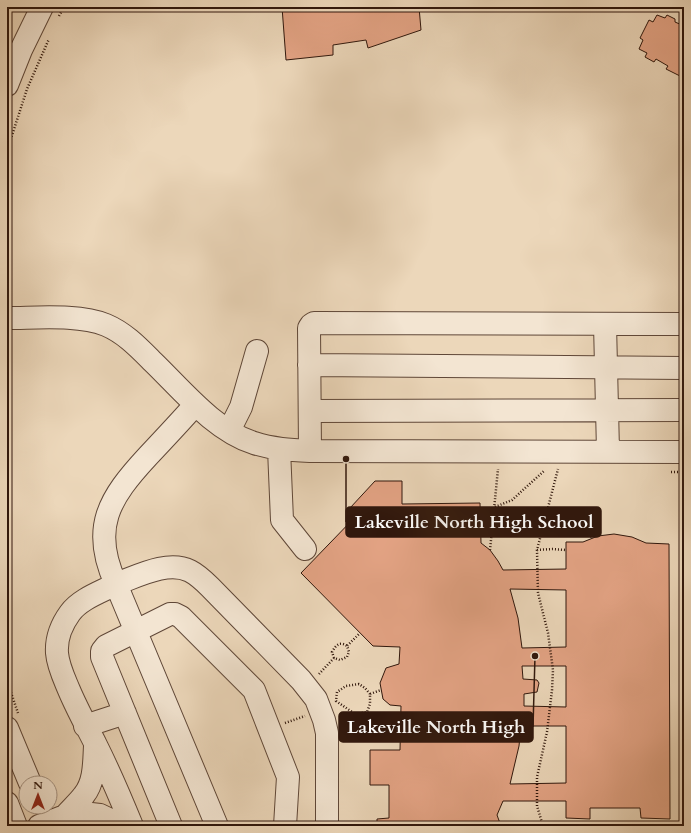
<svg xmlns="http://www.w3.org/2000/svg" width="691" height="833" viewBox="0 0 691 833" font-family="Cardo,serif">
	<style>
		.building { fill: #e3a384; stroke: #30170c; fill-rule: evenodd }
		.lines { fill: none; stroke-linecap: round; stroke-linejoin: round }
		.minor-casing { stroke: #5f4738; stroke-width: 24 }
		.path { stroke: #30170c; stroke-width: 2.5; stroke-dasharray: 1 2; stroke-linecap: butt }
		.minor { stroke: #f3e5d2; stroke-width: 22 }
		.leader { fill: none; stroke: #30170c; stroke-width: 1.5 }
		.callout-dot { fill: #30170c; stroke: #f3e5d2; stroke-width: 1.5 }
		.callout { fill: #30170c; stroke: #30170c; stroke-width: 1.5 }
		.callout-label { font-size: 18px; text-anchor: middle; font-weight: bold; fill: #fff }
	</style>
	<rect width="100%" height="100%" fill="#ecd7ba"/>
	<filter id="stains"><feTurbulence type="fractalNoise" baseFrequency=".005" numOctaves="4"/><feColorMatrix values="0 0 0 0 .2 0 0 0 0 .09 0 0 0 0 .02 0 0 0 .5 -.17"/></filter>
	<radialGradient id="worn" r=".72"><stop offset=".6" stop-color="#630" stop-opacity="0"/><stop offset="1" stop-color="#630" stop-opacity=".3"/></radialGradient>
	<path class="building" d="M282 7H419L421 30 368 48 366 40 333 45V55L286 60Z
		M657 15 665 18 667 15 675 19V22L682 25 684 23V78L666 69 668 66 656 59 654 62 645 57 647 53 639 49 643 40 640 38 649 20 653 22Z
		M375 481H402V504L480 503 481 543 490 550 498 561 503 570 566 569V542H583L598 536 614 534 632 537 646 543 669 544 670 819 641 818 640 808H590V819L566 818V801H503L497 815 501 826H377V819L389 818V785H370V750H400L401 706 390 705 383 699 380 683 386 668 399 664 400 647 373 646 301 573 357 515 350 508ZM510 589 566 590V647L522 648 518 618ZM522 666H566V707L524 706V694L537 692 539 683 537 680 523 679ZM521 726H566V783L510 784 519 746Z"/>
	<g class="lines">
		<defs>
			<path id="minor" d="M7 85 21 50 42 7
				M7 318C37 318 79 314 106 325 125 333 139 348 153 362 182 390 215 431 254 443 272 449 291 450 310 451L684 452
				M605 324 608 451
				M309 365 684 368
				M195 405C180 422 164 439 148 456 109 498 90 528 116 584 138 576 168 560 190 571 198 575 204 581 210 587L301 680 316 699 324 720 327 733V826
				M310 411 684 410
				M229 431 241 407 257 351
				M279 449 282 520 305 549
				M310 451 309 328 311 325 314 323 684 324
				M85 726 125 713
				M7 728 30 783
				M95 746C94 762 95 781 84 795 79 802 71 809 65 816L91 814 100 815 123 826
				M7 803 16 826
				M39 826 65 816
				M132 826C121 799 109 771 96 745 87 727 77 709 69 690 64 678 58 666 57 653 56 638 62 624 70 613 80 599 101 592 116 584L217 826
				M171 826 102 657V651L106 646 170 614H175L181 617 254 690 288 777 285 826"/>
		</defs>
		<use href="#minor" class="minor-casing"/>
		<path class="path" d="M59 16 64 7
			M7 151 27 89 49 39
			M671 472H684
			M495 507 512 500 545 470
			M546 512 568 516 585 526 592 538
			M490 550 498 469
			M537 550 552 549 566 550
			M334 658 332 652C336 645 340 641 347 646
			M319 674 334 658 340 660 347 657 349 652 347 646 360 633
			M7 681 18 713
			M370 694 365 688 359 684 346 686 337 692 336 701 355 714 367 712 370 704V694L381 690
			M285 723 305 716
			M50 784 56 798
			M543 826 537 806V777L547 732 552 690 553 670 548 633 538 593 537 550 558 469"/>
		<use href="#minor" class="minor"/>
	</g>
	<path class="leader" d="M346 459L346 522M535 656L533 727"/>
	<g class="callout-dot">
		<circle cx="346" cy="459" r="4"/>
		<circle cx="535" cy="656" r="4"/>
	</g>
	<g class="callout">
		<rect x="346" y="507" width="255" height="30" rx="4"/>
		<rect x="339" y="712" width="194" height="30" rx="4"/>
	</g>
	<g class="callout-label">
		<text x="474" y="528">Lakeville North High School</text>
		<text x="436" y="733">Lakeville North High</text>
	</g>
	<rect width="691" height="833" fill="none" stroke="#ecd7ba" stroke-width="24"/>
	<rect x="8" y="8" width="675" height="817" fill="none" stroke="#30170c" stroke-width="2"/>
	<rect x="12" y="12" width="667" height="809" fill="none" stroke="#30170c"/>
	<g transform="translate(38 795)"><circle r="19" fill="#f3e5d2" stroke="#a59383"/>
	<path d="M0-3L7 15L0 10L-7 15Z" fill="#8f2418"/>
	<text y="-6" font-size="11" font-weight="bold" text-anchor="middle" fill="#30170c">N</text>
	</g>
	<rect width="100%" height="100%" filter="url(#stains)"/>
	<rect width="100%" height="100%" fill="url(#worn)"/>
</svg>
